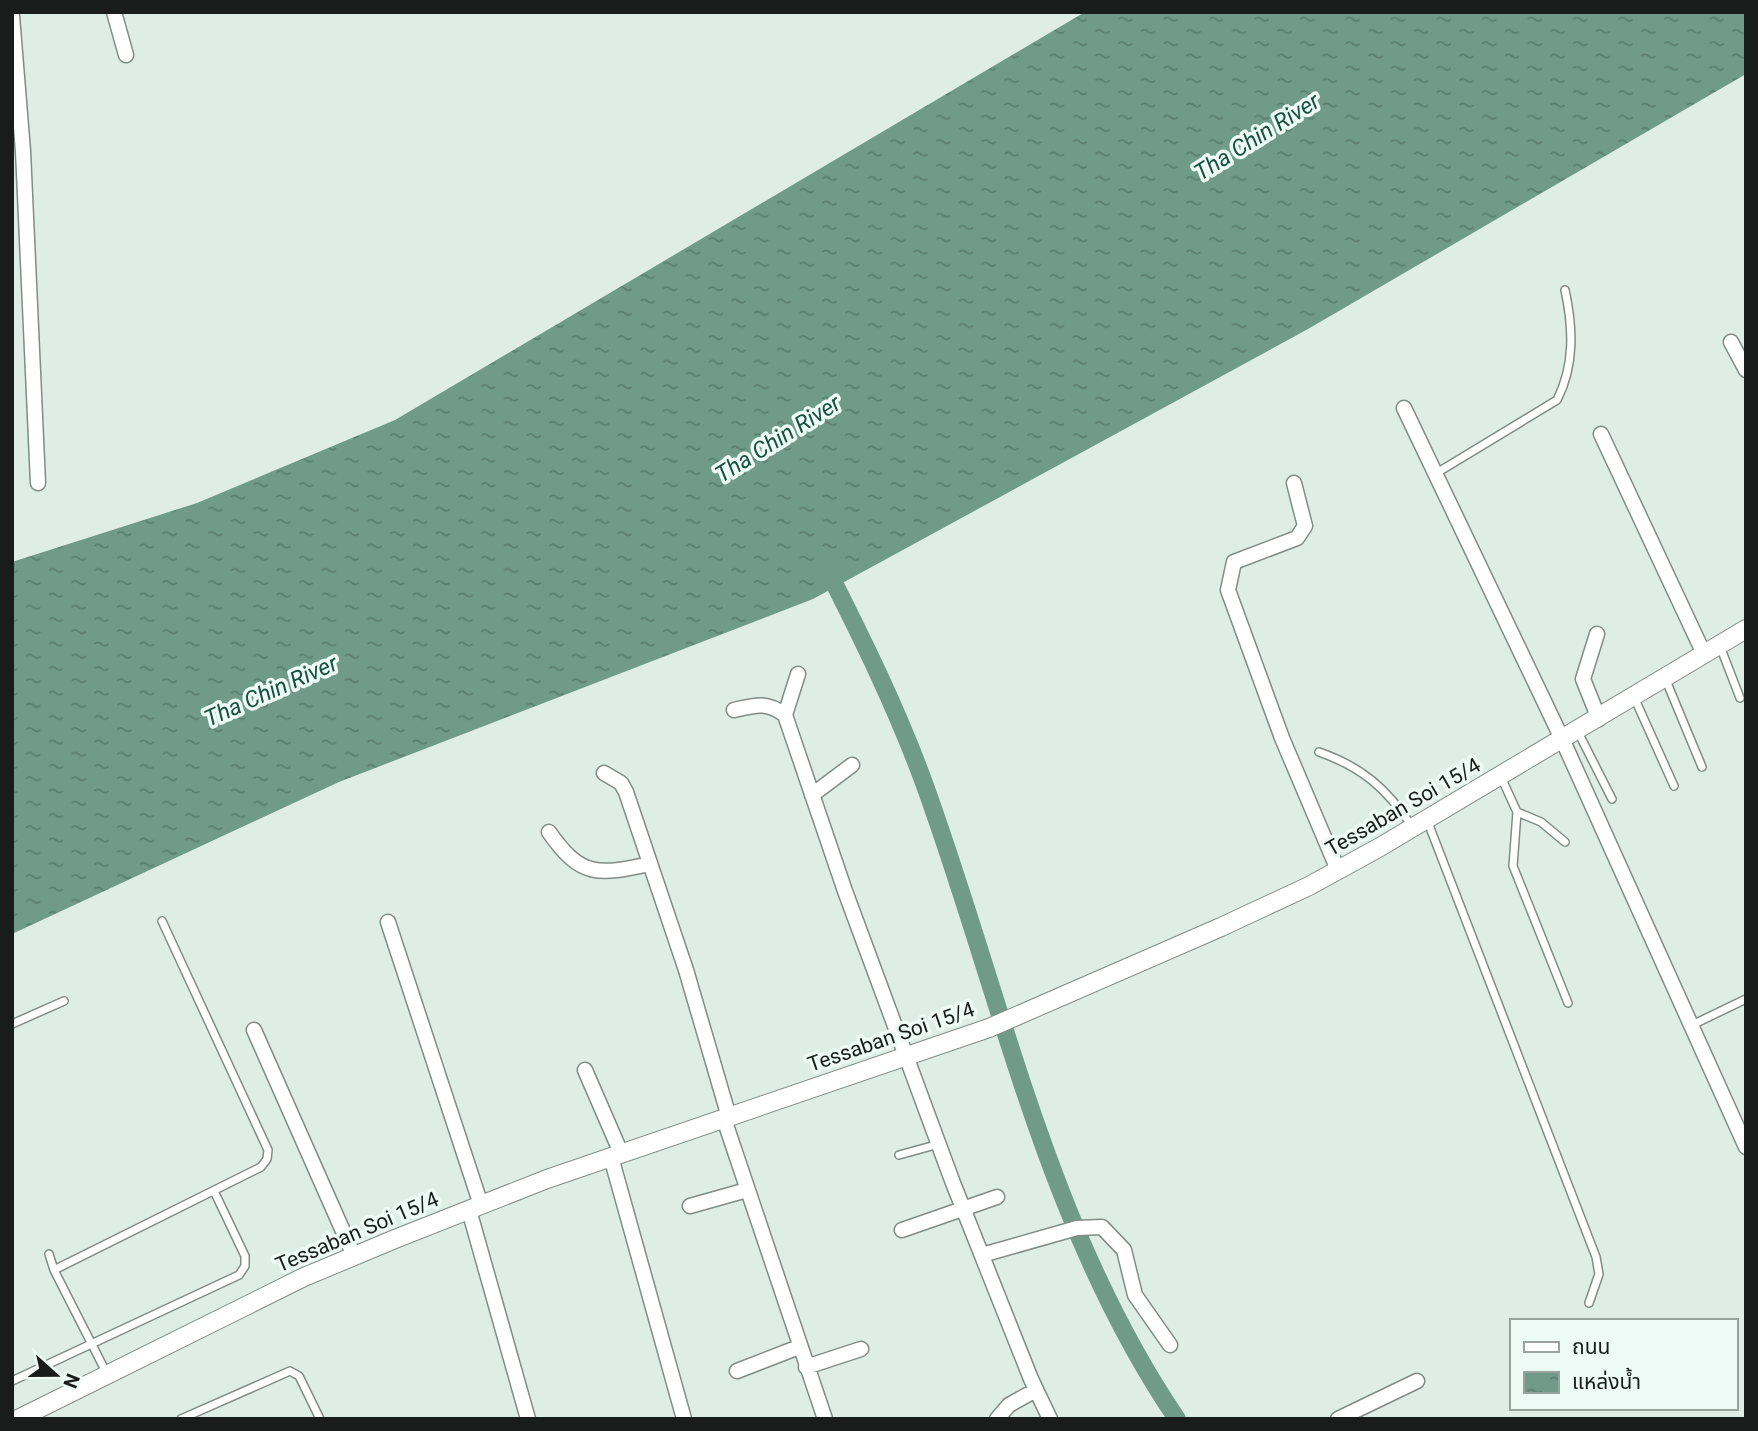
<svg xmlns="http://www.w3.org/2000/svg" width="1758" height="1431" viewBox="0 0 1758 1431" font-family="Roboto,'Noto Sans Thai',sans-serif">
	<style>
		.water { fill: url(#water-ripples) }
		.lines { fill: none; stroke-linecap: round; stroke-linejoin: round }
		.canal { stroke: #709b8b; stroke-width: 18 }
		.service-casing { stroke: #808c87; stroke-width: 10 }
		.minor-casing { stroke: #808c87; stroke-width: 17 }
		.tertiary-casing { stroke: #808c87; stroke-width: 20 }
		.service { stroke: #fff; stroke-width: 7 }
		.minor { stroke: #fff; stroke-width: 14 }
		.tertiary { stroke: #fff; stroke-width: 18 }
		.labels { text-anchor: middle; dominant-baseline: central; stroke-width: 7; stroke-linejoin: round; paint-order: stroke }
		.street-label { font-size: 21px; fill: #181d1b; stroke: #edfaf5 }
		.water-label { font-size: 23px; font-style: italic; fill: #175140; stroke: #edfaf5 }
	</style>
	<defs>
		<pattern id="water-ripples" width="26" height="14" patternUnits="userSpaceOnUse" patternTransform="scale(1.75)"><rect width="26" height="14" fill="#709b8b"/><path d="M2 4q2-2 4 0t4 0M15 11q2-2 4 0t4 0" fill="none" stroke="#5b7e71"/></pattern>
	</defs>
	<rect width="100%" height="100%" fill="#dfede7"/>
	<path class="water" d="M1085 12H1746V74L1308 329 813 599 339 782 12 934V562L197 503 395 420Z"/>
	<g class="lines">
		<path class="canal" d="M826 567C862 638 897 709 924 783 1002 997 1047 1228 1177 1419"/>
		<defs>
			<path id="service" d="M1435 474 1557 400C1575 365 1573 327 1565 290
				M1720 646 1740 698
				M1665 678 1702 767
				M1634 697 1674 786
				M1578 732 1612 799
				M1319 752C1362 767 1386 788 1412 826
				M1501 777 1517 812 1513 866 1568 1003
				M1517 812 1541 822 1565 842
				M1427 820 1596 1257 1599 1274 1589 1303
				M12 1024 64 1001
				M1692 1025 1746 999
				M899 1155 939 1144
				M49 1254 54 1270
				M107 1374 54 1270 261 1167 267 1159 268 1150 162 921
				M12 1381 239 1275 245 1266V1256L214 1191
				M181 1419 290 1371 299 1376 320 1419"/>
			<path id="minor" d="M114 12 126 55
				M12 16 23 151 38 483
				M1731 342 1746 370
				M1404 408 1563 741 1746 1147
				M1601 434 1704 654
				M1294 483 1305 526 1297 538 1234 562 1228 590 1282 738 1338 870
				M1597 634 1583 679 1599 719
				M798 674 785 715 845 891 953 1183 1031 1379 1050 1419
				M734 710C755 705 767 701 785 715
				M604 773 621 783 626 792 686 970 729 1117
				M812 795 852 765
				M549 832C581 878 598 875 650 864
				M388 922 481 1205
				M254 1030 354 1256
				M585 1070 621 1153
				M724 1119 825 1419
				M611 1157 684 1419
				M690 1206 747 1190
				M469 1210 528 1419
				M902 1230 997 1197
				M982 1255 1077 1228 1102 1227 1124 1250 1135 1295 1170 1345
				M806 1367 861 1349
				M737 1371 799 1347
				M997 1419 1009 1405 1036 1390
				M1338 1419 1417 1381"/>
			<path id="tertiary" d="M18 1419 304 1277 395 1239 547 1179 989 1028 1221 927 1309 886 1380 847 1746 629"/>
		</defs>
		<use href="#service" class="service-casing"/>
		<use href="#minor" class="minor-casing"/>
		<use href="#tertiary" class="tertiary-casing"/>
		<use href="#service" class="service"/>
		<use href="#minor" class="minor"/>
		<use href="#tertiary" class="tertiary"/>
	</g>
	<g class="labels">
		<g class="street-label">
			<text transform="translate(1403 807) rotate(-30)">Tessaban Soi 15/4</text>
			<text transform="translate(891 1037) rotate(-19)">Tessaban Soi 15/4</text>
			<text transform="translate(357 1232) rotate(-23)">Tessaban Soi 15/4</text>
		</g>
		<g class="water-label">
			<text transform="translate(1257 137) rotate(-32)">Tha Chin River</text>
			<text transform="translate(778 439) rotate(-32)">Tha Chin River</text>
			<text transform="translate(271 691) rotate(-24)">Tha Chin River</text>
		</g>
	</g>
	<rect width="1758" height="1431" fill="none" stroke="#181d1b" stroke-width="28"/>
	<rect x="1510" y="1319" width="228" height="91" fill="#edfaf5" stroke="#98a29e" stroke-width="2"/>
	<rect x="1524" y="1342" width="35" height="10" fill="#ffffff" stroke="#98a29e" stroke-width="2"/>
	<text x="1572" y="1354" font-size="21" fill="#181d1b">ถนน</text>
	<rect x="1524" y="1372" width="35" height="21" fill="url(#water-ripples)" stroke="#98a29e" stroke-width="2"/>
	<text x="1572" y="1389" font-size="21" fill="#181d1b">แหล่งน้ำ</text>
	<g transform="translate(56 1375) rotate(111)" stroke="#edfaf5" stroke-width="5" paint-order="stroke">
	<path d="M0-5L12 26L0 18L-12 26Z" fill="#181d1b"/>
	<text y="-10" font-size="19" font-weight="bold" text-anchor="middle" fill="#181d1b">N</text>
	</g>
</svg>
